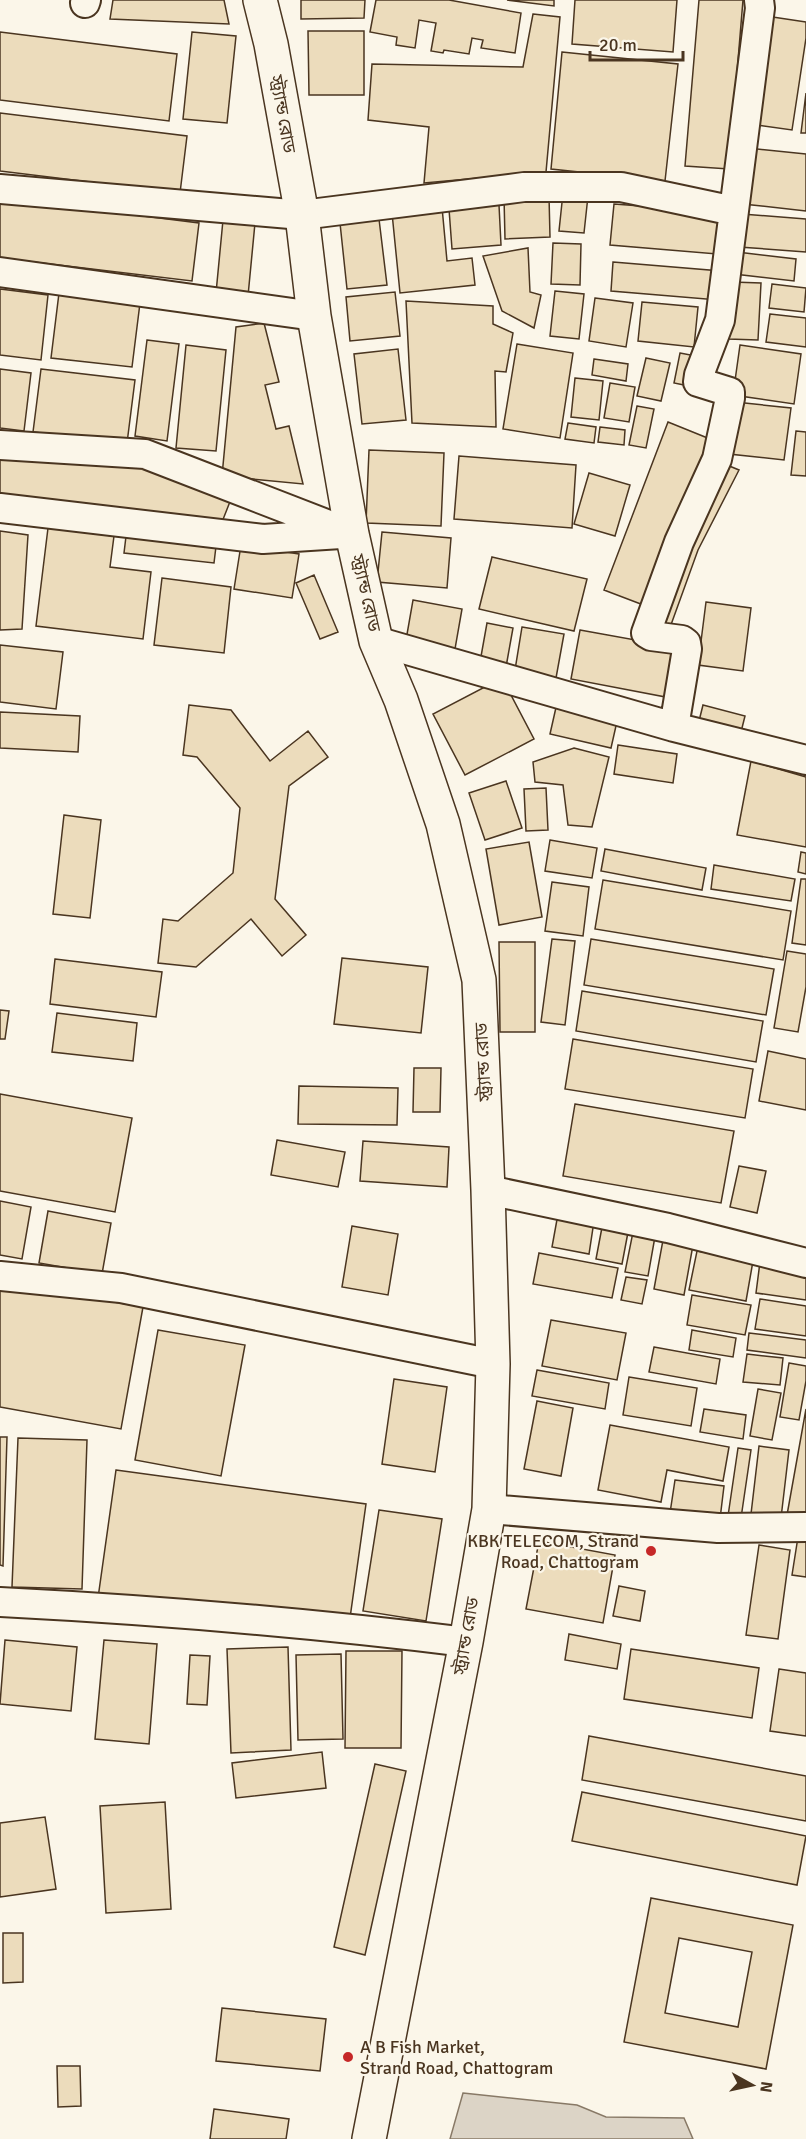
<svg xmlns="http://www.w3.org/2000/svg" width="806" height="2139" viewBox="0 0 806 2139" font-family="Signika,'Noto Sans Bengali',sans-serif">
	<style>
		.water { fill: #dcd4c6; stroke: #887966; stroke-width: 1.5 }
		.building { fill: #ecdcbc; stroke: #4a3520; stroke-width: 1.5; fill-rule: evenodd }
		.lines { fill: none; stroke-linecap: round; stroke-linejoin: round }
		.street-casing { stroke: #4a3520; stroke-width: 32 }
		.secondary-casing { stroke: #4a3520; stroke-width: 36 }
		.street { stroke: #fbf6e9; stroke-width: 28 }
		.secondary { stroke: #fbf6e9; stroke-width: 33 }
		.poi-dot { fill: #c62828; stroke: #fbf6e9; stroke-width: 2 }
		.labels { text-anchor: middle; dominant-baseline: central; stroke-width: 4.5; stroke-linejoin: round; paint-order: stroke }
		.street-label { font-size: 18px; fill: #4a3520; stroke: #fbf6e9 }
		.poi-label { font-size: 18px; fill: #4a3520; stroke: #fbf6e9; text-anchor: end }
	</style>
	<rect width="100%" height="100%" fill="#fbf6e9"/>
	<path class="water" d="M463 2093 577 2105 606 2117 684 2118 693 2139H450Z"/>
	<path class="building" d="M113 0H224L229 24 110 19Z
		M301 0H365L364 18 301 19Z
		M376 0H449L521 13 515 53 481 48 483 40 472 38 469 54 444 50 443 53 431 51 436 23 419 20 415 48 396 45 397 37 370 32Z
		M507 0H554V6Z
		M575 0H677L673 52 572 44Z
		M699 0H743L729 169 685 166Z
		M533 14 560 17 546 172 424 183 429 127 368 120 372 64 523 67Z
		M766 16 806 22V38L792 130 749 124Z
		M308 31H364V95H309Z
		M0 32 177 54 169 121 0 100Z
		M192 32 236 36 227 123 183 119Z
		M562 52 678 64 665 181 551 169Z
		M806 93V133H801Z
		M0 113 187 136 180 193 0 171Z
		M748 148 806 154V211L743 204Z
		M563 193 588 196 584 233 559 231Z
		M549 196 550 237 505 239 504 197Z
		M0 198 199 223 192 281 0 258Z
		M614 204 721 212 717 254 610 245Z
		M499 205 501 245 452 249 449 209Z
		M442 207 447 261 472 258 475 285 400 293 392 213Z
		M742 214 806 219V252L739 247Z
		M379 219 387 285 347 289 340 223Z
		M223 220 255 223 248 296 216 293Z
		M553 243 581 244 580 285 551 284Z
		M528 248 530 292 541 295 534 328 502 311 483 256Z
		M737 252 796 259 794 281 734 274Z
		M613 262 721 271 718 300 611 291Z
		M732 282 761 283 758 340 728 339Z
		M772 284 806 288 804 312 769 308Z
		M0 289 48 295 41 360 0 355Z
		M555 291 584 294 579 339 550 336Z
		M395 292 400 336 350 341 346 297Z
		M59 293 140 303 132 367 51 358Z
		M595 298 633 303 626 347 589 341Z
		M406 301 493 306V324L513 333 506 372 495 371 496 427 412 423Z
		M642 302 698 307 694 347 638 341Z
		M770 314 806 318V347L766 342Z
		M264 323 279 382 265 385 276 429 289 426 303 484 222 476 236 327Z
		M147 340 179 344 167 441 135 436Z
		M517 344 573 353 560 438 503 429Z
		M186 345 226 350 216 451 176 448Z
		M740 345 801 354 794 404 733 395Z
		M398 349 406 420 362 424 354 354Z
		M680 353 696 356 689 386 674 383Z
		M646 358 670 363 661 401 637 396Z
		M594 359 628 364 626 381 592 375Z
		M0 369 31 373 24 431 0 428Z
		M41 369 135 380 127 443 33 432Z
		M575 378 603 381 599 420 571 417Z
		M610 383 635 387 629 422 604 418Z
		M735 402 791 408 784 460 729 454Z
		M637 406 654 409 646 448 629 445Z
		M668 422 710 439 646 606 604 590Z
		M568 423 596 427 594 443 565 439Z
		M600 427 625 430 624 445 598 442Z
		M796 431 806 432V476L791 475Z
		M369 450 444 453 441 526 366 523Z
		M0 455 143 467 233 494 222 522 0 500Z
		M459 456 576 465 572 528 454 519Z
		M722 463 739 470 698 550 668 633 651 626Z
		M589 473 630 485 615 536 574 524Z
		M48 528 114 536 110 567 151 572 143 639 36 626Z
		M127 528 217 538 214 563 124 553Z
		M0 531 28 535 22 629 0 630Z
		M382 532 451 538 447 588 377 582Z
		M241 545 299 554 292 598 234 589Z
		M492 557 587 579 574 631 479 609Z
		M314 575 338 632 320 639 296 583Z
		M162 578 231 587 224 653 154 645Z
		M413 600 462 609 455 649 406 640Z
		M706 602 751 608 743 671 698 665Z
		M487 623 513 628 506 667 480 662Z
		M522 627 564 634 556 678 515 670Z
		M580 630 680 648 671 698 571 679Z
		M0 645 63 652 56 709 0 702Z
		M502 678 534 739 465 775 433 714Z
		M557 703 618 717 611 748 550 734Z
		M189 705 231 710 270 761 308 731 328 757 289 786 275 899 306 935 282 956 251 919 196 967 158 963 163 919 178 921 233 873 240 808 197 757 183 755Z
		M703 705 745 716 740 736 698 725Z
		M0 712 80 716 78 752 0 748Z
		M618 745 677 754 673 783 614 774Z
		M574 748 609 757 592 827 568 825 563 785 535 782 533 762Z
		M751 761 806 777V847L737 835Z
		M506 781 522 828 485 840 469 793Z
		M546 788 548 830 526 831 524 789Z
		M64 815 101 820 90 918 53 914Z
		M550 840 597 848 592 878 545 871Z
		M529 842 542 917 499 925 486 849Z
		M605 849 706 868 702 890 601 871Z
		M801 852 806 853V874L798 872Z
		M714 865 795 879 791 901 711 889Z
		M801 879H806V945L792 943Z
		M603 880 791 911 783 960 595 929Z
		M552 882 589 887 583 936 545 931Z
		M552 939 575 941 565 1025 541 1022Z
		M591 939 774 969 766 1015 584 985Z
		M499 942H535V1032H500Z
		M787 951 806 954V987L798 1032 774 1028Z
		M342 958 428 967 421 1033 334 1024Z
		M55 959 162 972 156 1017 50 1004Z
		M582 991 763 1021 756 1062 576 1031Z
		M0 1010 9 1011 5 1039H0Z
		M57 1013 137 1023 133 1061 52 1052Z
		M573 1039 753 1069 745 1118 565 1089Z
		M768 1051 806 1059V1110L759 1101Z
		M414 1068H441L440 1112H413Z
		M299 1086 398 1088 397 1125 298 1124Z
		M0 1094 132 1118 115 1212 0 1191Z
		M575 1104 734 1131 721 1203 563 1176Z
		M277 1140 345 1152 338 1187 271 1175Z
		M363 1141 449 1147 447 1187 360 1181Z
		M739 1166 766 1171 757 1213 730 1207Z
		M0 1201 31 1207 22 1259 0 1255Z
		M48 1211 111 1223 102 1274 39 1263Z
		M558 1214 594 1221 589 1254 552 1247Z
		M603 1222 629 1227 622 1264 596 1259Z
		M352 1226 398 1234 388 1295 342 1287Z
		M634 1227 656 1231 648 1276 625 1272Z
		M663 1240 693 1245 684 1295 654 1289Z
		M697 1251 753 1261 746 1301 689 1290Z
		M539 1253 618 1268 612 1298 533 1284Z
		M760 1262 806 1268V1300L756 1293Z
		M626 1277 647 1280 642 1304 621 1300Z
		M0 1282 143 1307 121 1429 0 1407Z
		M692 1295 751 1305 745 1335 687 1325Z
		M760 1299 806 1306V1336L755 1329Z
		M551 1320 626 1333 617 1380 542 1366Z
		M158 1330 245 1345 221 1476 135 1460Z
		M692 1330 736 1338 733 1357 689 1350Z
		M749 1333 806 1340V1358L747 1350Z
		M654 1347 720 1359 716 1384 649 1372Z
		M747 1354 783 1358 780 1385 743 1382Z
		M789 1363 806 1366V1381L799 1420 780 1417Z
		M537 1370 609 1383 605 1409 532 1396Z
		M629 1377 697 1388 691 1426 623 1415Z
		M394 1379 447 1387 435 1472 382 1464Z
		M758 1389 781 1393 772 1440 750 1436Z
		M537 1401 573 1408 561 1476 524 1469Z
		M704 1409 746 1415 743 1439 700 1432Z
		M806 1409V1512L805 1518 787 1515Z
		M610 1425 729 1447 723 1481 667 1470 661 1502 598 1490Z
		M0 1437H7L3 1566 0 1565Z
		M18 1438 87 1440 82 1589 12 1587Z
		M759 1446 789 1450 781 1518 751 1514Z
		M738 1448 751 1450 741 1518 728 1516Z
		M116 1470 366 1504 350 1618 98 1598Z
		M675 1480 724 1486 720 1519 670 1513Z
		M379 1510 442 1519 426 1621 363 1611Z
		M798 1537 806 1538V1577L792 1575Z
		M539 1541 615 1555 603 1623 526 1609Z
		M759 1545 790 1550 778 1639 746 1635Z
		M619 1586 645 1591 640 1621 613 1616Z
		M569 1634 621 1644 617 1669 565 1660Z
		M5 1640 77 1647 71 1711 0 1704Z
		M104 1640 157 1644 149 1744 95 1739Z
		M288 1647 291 1750 231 1753 227 1649Z
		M631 1649 759 1668 752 1718 624 1699Z
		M346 1651H402L401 1748H345Z
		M341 1654 343 1739 298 1740 296 1655Z
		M190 1655 210 1656 207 1705 187 1704Z
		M779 1669 806 1673V1736L770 1731Z
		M589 1736 806 1776V1821L582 1780Z
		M322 1752 326 1788 236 1798 232 1763Z
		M375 1764 406 1771 365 1955 334 1947Z
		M582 1792 806 1836 797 1885 572 1841Z
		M165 1802 171 1909 106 1913 100 1806Z
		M45 1817 56 1889 0 1897V1823Z
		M651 1898 793 1925 766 2069 624 2042ZM679 1938 752 1952 738 2027 665 2013Z
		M3 1933H23V1982L3 1983Z
		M222 2008 326 2019 320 2071 216 2061Z
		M57 2066H80L81 2106 58 2107Z
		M214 2109 289 2119 286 2139H210Z"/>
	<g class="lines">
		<defs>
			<path id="street" d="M85 3 86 0
				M0 189 302 215 524 187H621L734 211
				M0 272 314 316
				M0 445 145 454 352 534
				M0 508 263 539 341 534
				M376 641 674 727 806 760
				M674 727 687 649 686 643 682 640 651 636 646 633 679 542 717 459 730 398V392L698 382 699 375 720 320 760 8 759 0
				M488 1190 668 1228 806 1263
				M0 1276 121 1288 493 1364
				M489 1509 718 1528 806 1527
				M0 1602C156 1610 311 1623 466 1642"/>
			<path id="secondary" d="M260 0 271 44 302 215 314 316 352 534 376 641 401 700 443 824 479 980 488 1190 493 1364 489 1509 466 1642 369 2139"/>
		</defs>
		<use href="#street" class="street-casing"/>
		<use href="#secondary" class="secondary-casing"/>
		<use href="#street" class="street"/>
		<use href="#secondary" class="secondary"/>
	</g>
	<g class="poi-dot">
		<circle cx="651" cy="1551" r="6"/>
		<circle cx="348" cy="2057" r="6"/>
	</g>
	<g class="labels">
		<g class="street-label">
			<text transform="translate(283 114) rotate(80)">স্ট্র্যান্ড রোড</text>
			<text transform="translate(366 593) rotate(77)">স্ট্র্যান্ড রোড</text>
			<text transform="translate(483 1062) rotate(-93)">স্ট্র্যান্ড রোড</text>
			<text transform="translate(466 1636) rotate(-80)">স্ট্র্যান্ড রোড</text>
		</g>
		<g class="poi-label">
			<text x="639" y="1541">KBK TELECOM, Strand<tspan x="639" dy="21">Road, Chattogram</tspan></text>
			<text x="360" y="2047" text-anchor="start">A B Fish Market,<tspan x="360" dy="21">Strand Road, Chattogram</tspan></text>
		</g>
	</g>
	<g transform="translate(752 2085) rotate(98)" stroke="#fbf6e9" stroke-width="4.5" paint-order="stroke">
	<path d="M0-4.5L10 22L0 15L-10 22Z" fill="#4a3520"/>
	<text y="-9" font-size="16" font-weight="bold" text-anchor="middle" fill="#4a3520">N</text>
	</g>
	<path d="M590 51v9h93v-9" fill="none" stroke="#4a3520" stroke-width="3"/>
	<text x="599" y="51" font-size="18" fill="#4a3520" stroke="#fbf6e9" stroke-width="4.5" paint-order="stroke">20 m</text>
</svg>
